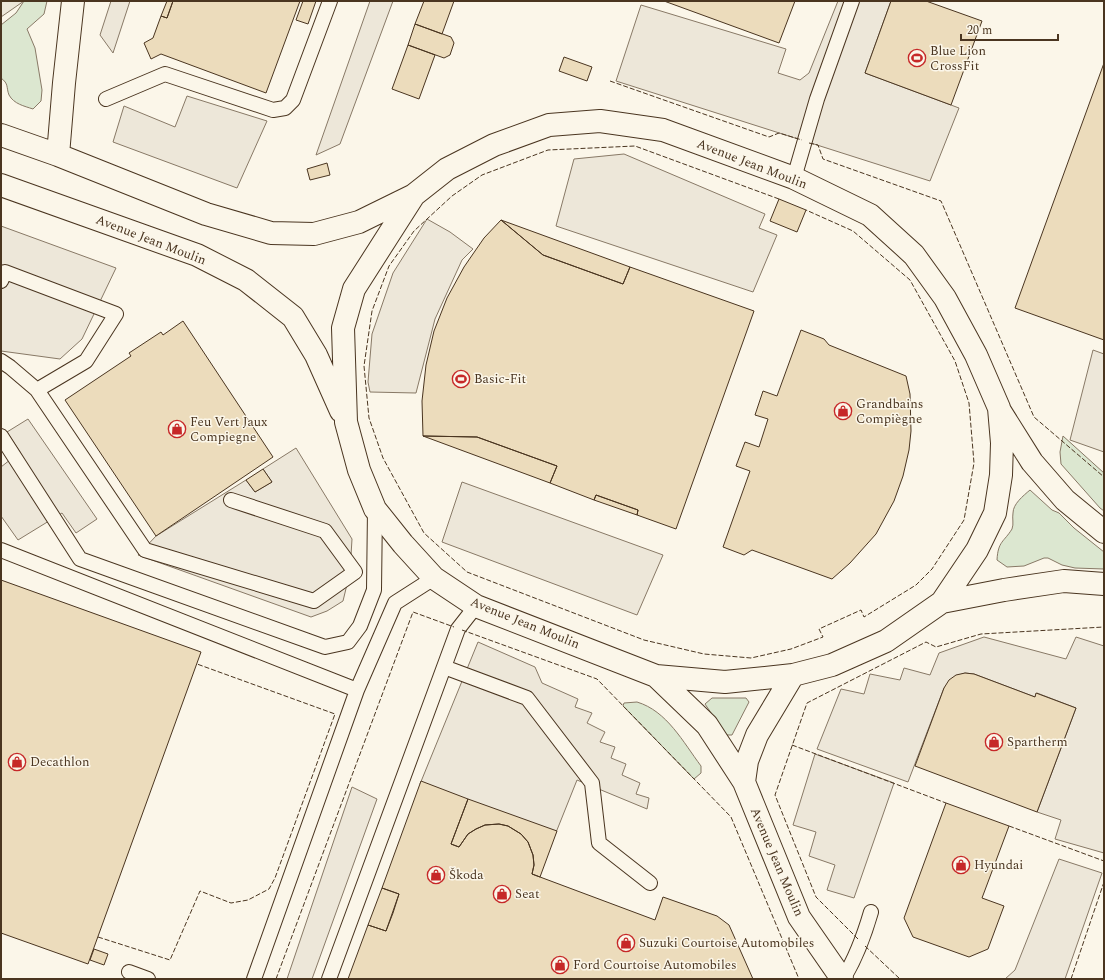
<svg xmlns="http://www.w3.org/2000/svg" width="1105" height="980" viewBox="0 0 1105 980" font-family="Spectral,serif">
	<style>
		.green { fill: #dce7d0; stroke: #887966 }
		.parking { fill: #ede7d9; stroke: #887966 }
		.building { fill: #ecdcbc; stroke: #4a3520 }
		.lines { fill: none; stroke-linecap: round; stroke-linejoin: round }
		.service-casing { stroke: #4a3520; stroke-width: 16 }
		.minor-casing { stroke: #4a3520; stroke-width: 24 }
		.service { stroke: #fbf6e9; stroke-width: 14 }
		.minor { stroke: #fbf6e9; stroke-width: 22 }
		.fence { stroke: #4a3520; stroke-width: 1; stroke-dasharray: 5 2; stroke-linecap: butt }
		.labels { text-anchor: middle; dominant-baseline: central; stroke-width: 3; stroke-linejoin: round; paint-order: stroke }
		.poi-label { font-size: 13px; fill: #4a3520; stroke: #fbf6e9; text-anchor: start }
		.street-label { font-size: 13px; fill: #4a3520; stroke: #fbf6e9 }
	</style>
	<rect width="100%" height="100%" fill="#fbf6e9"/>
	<path class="green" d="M24 1H47L44 14 27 29 35 48 42 90 41 101 33 109C24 106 14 104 9 95 6 87 9 84 1 78V25L16 13Z
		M1063 436 1104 473V511L1100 508 1061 464 1060 452Z
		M1030 490 1052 510 1059 513 1074 528 1104 552V569L1075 568 1062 565 1048 558H1044L1024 566 1007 567 997 560C998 541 1004 542 1012 529 1014 524 1012 518 1013 513 1013 504 1023 496 1030 490Z
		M712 698H746L749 702 732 735H726L705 704Z
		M637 702C667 711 683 742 701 766V773L694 779 623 706 624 703Z"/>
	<path class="parking" d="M1 1H24L1 17Z
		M111 1H130L113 53 100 35Z
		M370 1H393L340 144 316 155Z
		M838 1H891L865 73 959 108 930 181 616 81 641 5 786 49 778 73 800 80 809 73Z
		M187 96 267 121 237 188 113 142 124 106 175 127Z
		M624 154 765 214 759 228 777 235 753 292 556 226 574 159Z
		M427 219 450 232 473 249 462 260 435 319 416 393 370 392 368 382 372 334 393 273Z
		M1 226 116 268 82 339 60 359 1 351Z
		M1093 350 1104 354V452L1070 440Z
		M28 419 97 519 76 533 62 513 18 540 1 516V467L20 452 7 432Z
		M296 448 352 539 350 572 343 601 327 611 311 617 138 555 156 536 246 480 255 492 272 482 263 469Z
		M462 482 663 555 637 615 442 542Z
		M984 637 1066 659 1076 637 1104 646V853L1055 839 1061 820 1037 812 1076 708 1037 693 1035 697 974 674 965 673 954 677 944 688 908 782 817 749 841 689 864 694 870 674 900 680 904 668 930 675 939 653Z
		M478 642 535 667 542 683 578 699 575 707 592 713 587 723 605 732 600 742 615 747 611 758 626 764 622 775 640 783 636 794 649 798 647 809 577 780 555 835 420 784Z
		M815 754 894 783 854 898 827 890 835 865 809 856 816 832 793 825Z
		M352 787 377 799 312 979H287Z
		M1059 859 1102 873 1065 979H1005L1015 970Z"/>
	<path class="building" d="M167 1H173L167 18 161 16Z
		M173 1H300L266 93 161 54 151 59 144 43 153 38 161 16 167 18Z
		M303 1H316L308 24 296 20Z
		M424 1H454L442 34 415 24Z
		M664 1H795L779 43Z
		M891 1H926L982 21 951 105 865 73Z
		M415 24 451 37 454 43 450 55 444 58 408 45Z
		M408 45 435 55 419 99 392 89Z
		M564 57 592 67 587 81 559 71Z
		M1104 63V340L1015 308Z
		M327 163 330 175 310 180 307 169Z
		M779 199 806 210 797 232 770 221Z
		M501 220 543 255 623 284 630 267 754 311 676 529 637 515 638 510 596 495 594 500 550 483 557 466 477 437 423 436 422 401 426 365 434 331 447 298 464 267 484 238Z
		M501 220 630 267 623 284 543 255Z
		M183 321 273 457 156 536 65 400 131 356 129 353 161 332 163 335Z
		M801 330 824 339 829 345 906 376 910 394 911 431 909 450 903 476 894 501 876 534 850 563 832 579 752 550 744 555 723 547 750 471 736 466 745 442 759 447 768 419 755 415 763 391 777 396Z
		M423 436 477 437 557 466 550 483Z
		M263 469 272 482 255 492 246 480Z
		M596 495 638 510 637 515 594 500Z
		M1 580 201 652 88 964 1 933Z
		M965 673 974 674 1035 697 1036 693 1076 708 1037 812 915 766 944 688 949 680 956 675Z
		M421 781 468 799 451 844 459 847 468 834 476 829 485 825 499 824 508 826 521 834 528 842 533 855 534 865 532 874 655 920 663 897 717 916 729 925 753 979H348L368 925 386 931 393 913 399 894 382 888Z
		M468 799 557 831 540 877 532 874 534 865 533 855 528 842 521 834 508 826 499 824 485 825 476 829 468 834 459 847 451 844Z
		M946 803 1009 826 982 898 1004 906 988 949 969 957 913 937 904 918Z
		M382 888 399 894 386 931 368 925Z
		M94 949 108 954 104 965 90 960Z"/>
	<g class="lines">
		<defs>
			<path id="service" d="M106 99 165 74 273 110 285 108 293 100 330 1
				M794 178 817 99 852 1
				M1 281 5 272 116 314 86 361 37 390
				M1 361 10 367 37 390 145 550 314 601 355 572 325 531 231 500
				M1 436 80 559 325 647 348 642 360 626 374 590 375 509
				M1 550 357 690 395 603 434 578
				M444 667 527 698 592 783 599 843 650 883
				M129 972 148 979
				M254 979 357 690
				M329 979 458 629 476 606
				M843 979C856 958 864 936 871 912"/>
			<path id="minor" d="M1 135 58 155 206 214 271 233 314 234 359 222 414 195 447 169 494 145 549 125 600 121 663 130 794 178 870 215 914 255 945 298 976 355 999 408 1002 443 1001 475 995 513 977 550 942 602 886 641 832 665 793 675 725 682 656 676 476 606 434 578 403 544 375 509 359 470 346 422 343 328 354 289 414 195
				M58 155 64 83 73 1
				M1 185 197 255 246 280 293 317 316 355 341 411
				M1000 411 1032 462 1065 500 1104 532
				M942 602 1004 590 1064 581 1104 584
				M656 676 707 725 744 782 799 917 842 979
				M744 782 747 761 757 735 793 675"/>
		</defs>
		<use href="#service" class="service-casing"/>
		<use href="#minor" class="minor-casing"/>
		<use href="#service" class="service"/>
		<use href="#minor" class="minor"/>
		<path class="fence" d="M610 81 769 137 779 133 802 140
			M809 143 818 145 823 159 941 201 1034 417 1104 477
			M779 199 635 146 548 150 482 175 452 196 414 231 389 266 372 311 364 366 369 418 383 458 424 533 467 572 644 640 704 654 751 658 791 649 823 637 819 629 861 610 864 617 916 585 932 569 964 520 974 463 969 403 955 361 910 280 853 231 806 210
			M462 630 597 679 731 817 799 979
			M792 745 946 803
			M1009 826 1104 861
			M98 937 170 960 200 891 231 903 248 900 269 889 275 878 335 714 197 664
			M858 939 816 897 775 795 807 703 926 642 936 647 981 634 1104 627
			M865 946 900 979
			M276 979 413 612 454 627
			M1071 979 1104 882"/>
	</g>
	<defs>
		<symbol id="stadium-ring" viewBox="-11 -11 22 22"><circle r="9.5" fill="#fbf6e9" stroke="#c62828" stroke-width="1.5"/><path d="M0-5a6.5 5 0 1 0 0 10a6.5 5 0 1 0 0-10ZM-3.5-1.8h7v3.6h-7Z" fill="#c62828"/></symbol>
		<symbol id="shop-ring" viewBox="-11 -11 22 22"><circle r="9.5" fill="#fbf6e9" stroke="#c62828" stroke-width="1.5"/><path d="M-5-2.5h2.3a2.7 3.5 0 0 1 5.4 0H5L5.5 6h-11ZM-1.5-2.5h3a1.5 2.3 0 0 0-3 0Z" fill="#c62828"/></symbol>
	</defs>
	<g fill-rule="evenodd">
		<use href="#stadium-ring" x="907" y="48" width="20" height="20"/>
		<use href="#stadium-ring" x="451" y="369" width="20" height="20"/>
		<use href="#shop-ring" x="833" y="401" width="20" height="20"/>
		<use href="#shop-ring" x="167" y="419" width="20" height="20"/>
		<use href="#shop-ring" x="984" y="732" width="20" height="20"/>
		<use href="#shop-ring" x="7" y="752" width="20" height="20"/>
		<use href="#shop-ring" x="951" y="855" width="20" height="20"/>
		<use href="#shop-ring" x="426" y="865" width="20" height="20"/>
		<use href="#shop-ring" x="492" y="884" width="20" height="20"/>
		<use href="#shop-ring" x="616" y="933" width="20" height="20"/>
		<use href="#shop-ring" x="550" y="955" width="20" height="20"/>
	</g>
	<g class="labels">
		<g class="poi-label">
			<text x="930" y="51">Blue Lion<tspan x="930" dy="15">CrossFit</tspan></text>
			<text x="474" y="379">Basic-Fit</text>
			<text x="856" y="404">Grandbains<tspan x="856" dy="15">Compiègne</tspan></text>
			<text x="190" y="422">Feu Vert Jaux<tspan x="190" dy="15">Compiegne</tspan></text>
			<text x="1007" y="742">Spartherm</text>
			<text x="30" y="762">Decathlon</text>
			<text x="974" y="865">Hyundai</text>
			<text x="449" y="875">Škoda</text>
			<text x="515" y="894">Seat</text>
			<text x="639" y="943">Suzuki Courtoise Automobiles</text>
			<text x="573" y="965">Ford Courtoise Automobiles</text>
		</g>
		<g class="street-label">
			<text transform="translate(752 164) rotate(21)">Avenue Jean Moulin</text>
			<text transform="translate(151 240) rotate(21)">Avenue Jean Moulin</text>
			<text transform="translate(525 623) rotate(22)">Avenue Jean Moulin</text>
			<text transform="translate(777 862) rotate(67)">Avenue Jean Moulin</text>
		</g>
	</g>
	<rect width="1105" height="980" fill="none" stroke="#4a3520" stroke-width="4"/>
	<path d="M961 34v6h97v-6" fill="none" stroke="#4a3520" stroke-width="2"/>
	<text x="967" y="34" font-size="12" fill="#4a3520" stroke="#fbf6e9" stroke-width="3" paint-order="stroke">20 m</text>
</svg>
